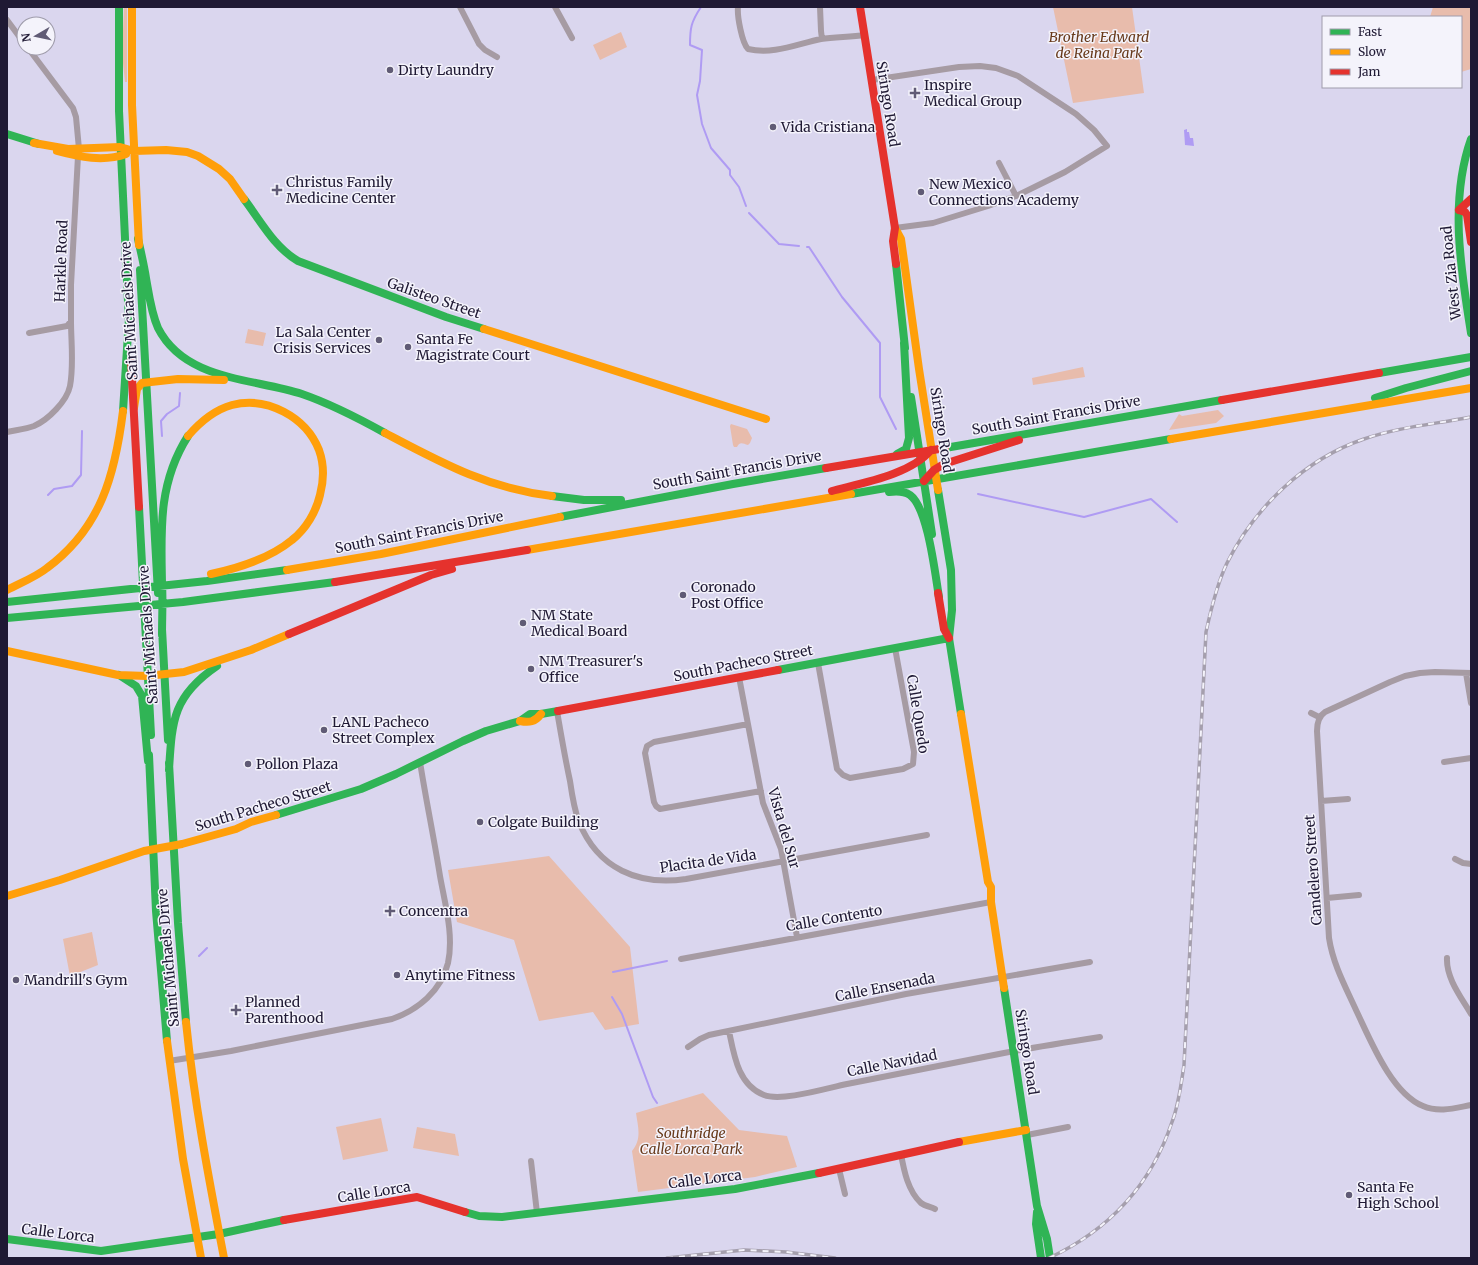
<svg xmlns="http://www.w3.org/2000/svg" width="1478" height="1265" viewBox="0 0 1478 1265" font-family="Merriweather,serif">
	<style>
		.green { fill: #e8bcac }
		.water { fill: #af9bf3 }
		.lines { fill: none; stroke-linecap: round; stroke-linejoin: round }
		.stream { stroke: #af9bf3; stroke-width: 2 }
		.street { stroke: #a69ba3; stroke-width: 6 }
		.fast { stroke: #30b455; stroke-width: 8 }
		.slow { stroke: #ff9f0a; stroke-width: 8 }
		.jam { stroke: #e5322d; stroke-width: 8 }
		.rail-casing { stroke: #a59fad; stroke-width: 3.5 }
		.rail { stroke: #f4f3fb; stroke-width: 2; stroke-dasharray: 6; stroke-linecap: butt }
		.poi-dot { fill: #605b75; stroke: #f4f3fb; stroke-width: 1.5 }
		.labels { text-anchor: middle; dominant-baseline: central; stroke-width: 3; stroke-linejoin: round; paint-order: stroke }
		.park-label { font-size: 14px; font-style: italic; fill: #683a1b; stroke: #f4f3fb }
		.poi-label { font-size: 14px; fill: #1f1934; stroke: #f4f3fb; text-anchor: start }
		.street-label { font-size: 14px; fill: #1f1934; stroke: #f4f3fb }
	</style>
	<rect width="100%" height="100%" fill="#dad6ee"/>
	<path class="green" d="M124 7H127V82H125L122 54Z
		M1053 7H1132L1144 93 1073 103Z
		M1433 7H1471V69L1461 72V17H1430Z
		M621 32 627 47 600 60 593 45Z
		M248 329 266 333 263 346 245 343Z
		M1083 367 1085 377 1033 385 1032 378Z
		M1218 410 1224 416 1216 423 1169 430 1179 414 1182 416Z
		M731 424 747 429 752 438 750 443 748 445C743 444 740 441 737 447H734L733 445 730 426Z
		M549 856 630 947 639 1024 605 1030 593 1012 539 1021 514 940 457 922 448 870Z
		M92 932 98 965 78 973 79 979 72 987 63 939Z
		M703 1093 739 1130 787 1136 797 1167 755 1177 638 1192 632 1151C642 1139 638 1127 636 1113Z
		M381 1118 388 1151 343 1160 336 1127Z
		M417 1127 455 1134 459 1156 413 1148Z"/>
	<path class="water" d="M1187 129V132H1189L1190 138H1193L1194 146 1185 145 1184 130Z"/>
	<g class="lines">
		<path class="stream" d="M701 7C691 22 690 28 690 45L702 50 700 81 697 95 702 124 711 148 730 170V175L739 187 746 206
			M749 213 779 244 799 246
			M807 247H809L842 297 880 343V397L896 429
			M162 436 161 421 167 414 179 406 180 393
			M978 494 1084 517 1151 499 1177 522
			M48 495 54 489 72 486 81 475 82 431
			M199 956 207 948
			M613 972 667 961
			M612 997 622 1014 653 1097 657 1103"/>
		<path class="street" d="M460 7 479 44 485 50 497 57
			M555 7 572 38
			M738 7C737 16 742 43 748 49 773 55 797 44 821 39 835 37 850 37 865 35
			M820 7 821 31 822 39
			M7 20 24 43
			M28 48 73 108 76 117 79 149
			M872 80 959 67 980 66 996 68 1018 76 1076 114 1094 130 1107 146 1065 172 1016 196 988 206 933 223 895 228
			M999 163 1016 196
			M29 333 67 326 71 321V285L78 156
			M7 432C16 430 26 429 34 426 48 420 67 401 70 386 74 365 71 342 71 321
			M818 663 837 769 843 775 850 778 903 769 913 764 914 752 895 648
			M1466 673 1471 703
			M1471 673 1435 672 1420 673 1405 676 1390 682 1325 712C1319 716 1317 723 1317 731L1329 938C1333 964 1345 986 1356 1010 1370 1039 1391 1093 1423 1106 1439 1113 1455 1108 1471 1105
			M739 677 763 803 781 849 797 937
			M557 711C561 734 565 758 570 781 572 795 574 809 579 822 598 869 639 886 686 879L927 835
			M1311 713 1319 717
			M748 724 654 742 647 746 645 753 654 802 656 806 660 809 761 791
			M1444 762 1471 758
			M1321 801 1348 799
			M1455 859 1463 863 1471 864
			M1327 898 1359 895
			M1447 958C1446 978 1461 997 1471 1014
			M681 959 991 902
			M729 1031C734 1055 738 1085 764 1095 782 1102 827 1088 847 1084 899 1074 952 1063 1004 1053 1036 1047 1068 1042 1100 1037
			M688 1047 700 1039 709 1035 906 994 1090 962
			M169 1061 231 1051 392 1019C418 1010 441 991 448 963 454 935 445 904 440 876 434 838 426 800 420 762
			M1027 1135 1068 1127
			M901 1154C904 1171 908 1191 921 1203 925 1206 931 1207 935 1209
			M531 1161 537 1213
			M839 1169 845 1194"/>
		<path class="fast" d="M119 7V111L129 323
			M7 134 39 144
			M1471 139C1449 201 1461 270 1471 333
			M244 199C260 220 274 247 298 261L446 317 484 329
			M138 239C141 252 144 265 146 278 149 295 151 312 158 328 185 381 253 378 302 394 331 404 358 418 385 433
			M896 264 905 348
			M140 270 158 593
			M1379 373 1471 357
			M911 397 932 534
			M1375 398 1406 388 1471 371
			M123 411 129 318
			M945 448 1222 400
			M897 454 906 449 909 438 904 343
			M938 490 951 570 952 610 949 638 961 714
			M889 492C896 491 904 491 910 495 928 508 935 574 939 597
			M851 494 1171 439
			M552 496 584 500H621
			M139 507 151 735
			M560 517 733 484 826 468
			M7 602 207 581 287 570
			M7 618 183 602 335 582
			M162 629 168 740
			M162 635C162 618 163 600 162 583 161 530 158 483 188 436
			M778 670 949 638
			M119 675 136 686 142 696 148 761
			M149 755 156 911 167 1041
			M169 763 178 923 186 1022
			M169 770C172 720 173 696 217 666
			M276 815 361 789 396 774 463 741 486 731 520 721 530 714H541L558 711
			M1004 988 1037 1206 1047 1239 1050 1258
			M465 1212 479 1216 502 1217 735 1189 819 1173
			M1037 1212 1036 1224 1041 1258
			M7 1239 101 1251 219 1234 284 1220"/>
		<path class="slow" d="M132 7V105L139 245
			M34 143 68 149 120 147 134 151 166 150 187 152 198 156 219 169 230 179 244 199
			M57 151C79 157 104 162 126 154
			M895 228 901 239 919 369 938 490
			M484 329 766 419
			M134 408 137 389 142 383 178 379 224 380
			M385 433C442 463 487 488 552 496
			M188 436C200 422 214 410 232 405 267 396 306 417 319 450 324 464 324 480 320 495 316 512 306 529 292 540 269 559 239 568 211 574
			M1171 439 1471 388
			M527 550 851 494
			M287 570 381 554 560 517
			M7 590C20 583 36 577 47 568 101 528 115 475 123 411
			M7 651 118 675 147 676 184 672 251 650 289 634
			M961 714 988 882 991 887V902L1004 988
			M520 721C529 723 535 722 541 714
			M7 896 60 880 144 851 182 844 236 829 251 822 276 815
			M186 1022C194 1101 209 1180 224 1258
			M167 1041 183 1159 201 1258
			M959 1142 1026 1130"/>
		<path class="jam" d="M860 7 895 228 893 241 896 264
			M1459 210 1465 212 1467 215 1471 242
			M1459 210 1471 199
			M131 360 139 507
			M1222 400 1379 373
			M826 468 945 448
			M924 481 934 470 944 464 1019 440
			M832 491C862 483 910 475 931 450
			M335 582 527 550
			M938 593 944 629 949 638
			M289 634 431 575 452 569
			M558 711 778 670
			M819 1173 959 1142
			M284 1220 417 1197 465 1212"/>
		<defs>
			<path id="rail" d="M667 1258 744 1250 786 1252 835 1258
				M1049 1258C1109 1230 1151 1185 1172 1122 1179 1104 1181 1084 1184 1065L1206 632C1211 609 1217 584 1227 563 1255 507 1305 459 1364 439 1398 427 1436 424 1471 417"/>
		</defs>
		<use href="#rail" class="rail-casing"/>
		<use href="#rail" class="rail"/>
	</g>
	<g class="poi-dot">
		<circle cx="390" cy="70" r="4"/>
		<path d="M913 87h4v4h4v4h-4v4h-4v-4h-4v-4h4z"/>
		<circle cx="773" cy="127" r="4"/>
		<path d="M275 184h4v4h4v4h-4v4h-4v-4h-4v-4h4z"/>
		<circle cx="921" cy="192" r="4"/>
		<circle cx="379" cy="340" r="4"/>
		<circle cx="408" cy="347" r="4"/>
		<circle cx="683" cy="595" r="4"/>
		<circle cx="523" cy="623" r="4"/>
		<circle cx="531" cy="669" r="4"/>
		<circle cx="324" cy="730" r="4"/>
		<circle cx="248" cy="764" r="4"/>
		<circle cx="480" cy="822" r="4"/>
		<path d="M388 905h4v4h4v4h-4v4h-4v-4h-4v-4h4z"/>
		<circle cx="397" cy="975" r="4"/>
		<circle cx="16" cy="980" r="4"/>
		<path d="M234 1004h4v4h4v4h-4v4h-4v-4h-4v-4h4z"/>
		<circle cx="1349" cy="1195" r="4"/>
	</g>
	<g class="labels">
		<g class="park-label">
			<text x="1099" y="37">Brother Edward<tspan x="1099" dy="16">de Reina Park</tspan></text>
			<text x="691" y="1133">Southridge<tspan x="691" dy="16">Calle Lorca Park</tspan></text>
		</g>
		<g class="poi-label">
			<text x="398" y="70">Dirty Laundry</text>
			<text x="924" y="85">Inspire<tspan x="924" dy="16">Medical Group</tspan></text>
			<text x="781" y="127">Vida Cristiana</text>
			<text x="286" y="182">Christus Family<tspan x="286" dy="16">Medicine Center</tspan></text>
			<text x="929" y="184">New Mexico<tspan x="929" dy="16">Connections Academy</tspan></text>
			<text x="371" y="332" text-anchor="end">La Sala Center<tspan x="371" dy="16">Crisis Services</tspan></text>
			<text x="416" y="339">Santa Fe<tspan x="416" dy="16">Magistrate Court</tspan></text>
			<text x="691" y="587">Coronado<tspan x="691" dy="16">Post Office</tspan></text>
			<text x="531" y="615">NM State<tspan x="531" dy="16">Medical Board</tspan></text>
			<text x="539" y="661">NM Treasurer's<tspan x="539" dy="16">Office</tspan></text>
			<text x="332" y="722">LANL Pacheco<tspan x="332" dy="16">Street Complex</tspan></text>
			<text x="256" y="764">Pollon Plaza</text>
			<text x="488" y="822">Colgate Building</text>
			<text x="399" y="911">Concentra</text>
			<text x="405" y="975">Anytime Fitness</text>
			<text x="24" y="980">Mandrill's Gym</text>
			<text x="245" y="1002">Planned<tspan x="245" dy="16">Parenthood</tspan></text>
			<text x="1357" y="1187">Santa Fe<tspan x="1357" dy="16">High School</tspan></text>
		</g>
		<g class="street-label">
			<text transform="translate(888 104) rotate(81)">Siringo Road</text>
			<text transform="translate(61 261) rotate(-88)">Harkle Road</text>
			<text transform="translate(1451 273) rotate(-96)">West Zia Road</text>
			<text transform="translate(434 298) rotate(19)">Galisteo Street</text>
			<text transform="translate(129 311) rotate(-93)">Saint Michaels Drive</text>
			<text transform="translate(1056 415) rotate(-10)">South Saint Francis Drive</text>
			<text transform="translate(942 430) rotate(81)">Siringo Road</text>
			<text transform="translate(737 470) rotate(-10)">South Saint Francis Drive</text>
			<text transform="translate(419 532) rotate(-11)">South Saint Francis Drive</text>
			<text transform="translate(148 635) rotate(-94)">Saint Michaels Drive</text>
			<text transform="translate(743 663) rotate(-11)">South Pacheco Street</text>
			<text transform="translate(918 714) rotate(81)">Calle Quedo</text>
			<text transform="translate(263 806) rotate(-17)">South Pacheco Street</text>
			<text transform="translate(784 828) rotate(74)">Vista del Sur</text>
			<text transform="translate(708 861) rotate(-8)">Placita de Vida</text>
			<text transform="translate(1313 870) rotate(-94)">Candelero Street</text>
			<text transform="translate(834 918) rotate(-10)">Calle Contento</text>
			<text transform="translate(168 958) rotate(-95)">Saint Michaels Drive</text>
			<text transform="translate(885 987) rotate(-11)">Calle Ensenada</text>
			<text transform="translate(1027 1052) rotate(81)">Siringo Road</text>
			<text transform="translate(892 1063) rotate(-11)">Calle Navidad</text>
			<text transform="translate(705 1179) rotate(-7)">Calle Lorca</text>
			<text transform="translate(374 1192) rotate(-9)">Calle Lorca</text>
			<text transform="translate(58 1233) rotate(7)">Calle Lorca</text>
		</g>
	</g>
	<rect width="1478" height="1265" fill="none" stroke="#1f1934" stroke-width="16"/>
	<rect x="1322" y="16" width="140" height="72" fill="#f4f3fb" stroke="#9f9cab"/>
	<rect x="1330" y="29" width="20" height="6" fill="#30b455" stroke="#9f9cab"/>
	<text x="1358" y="36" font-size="12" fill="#1f1934">Fast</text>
	<rect x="1330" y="49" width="20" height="6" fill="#ff9f0a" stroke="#9f9cab"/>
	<text x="1358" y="56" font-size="12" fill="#1f1934">Slow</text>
	<rect x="1330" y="69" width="20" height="6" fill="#e5322d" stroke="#9f9cab"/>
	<text x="1358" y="76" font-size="12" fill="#1f1934">Jam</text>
	<g transform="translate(36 36) rotate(261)"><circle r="19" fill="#f4f3fb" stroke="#9f9cab"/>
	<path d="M0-3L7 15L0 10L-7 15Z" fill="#605b75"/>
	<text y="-6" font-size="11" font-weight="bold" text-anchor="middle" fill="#1f1934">N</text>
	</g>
</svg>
